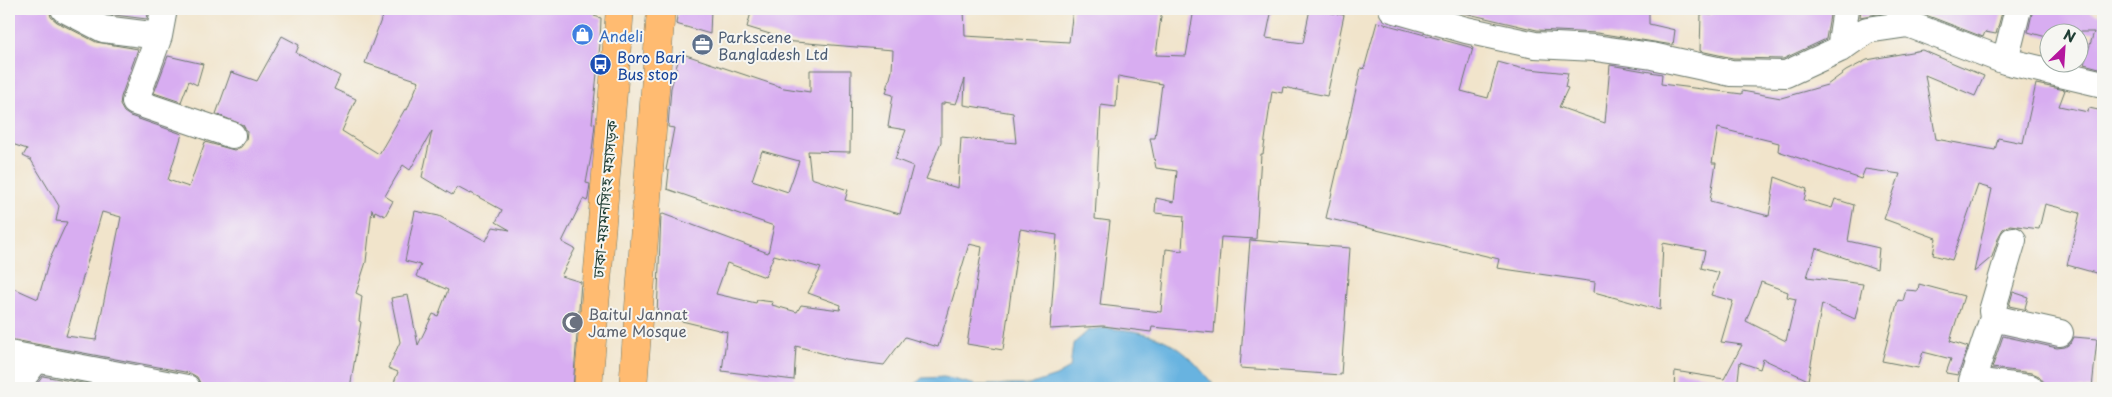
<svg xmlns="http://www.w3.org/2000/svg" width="2112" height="397" viewBox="0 0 2112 397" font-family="'Playpen Sans','Noto Sans Bengali',sans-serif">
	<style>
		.water { fill: #67b3e0; stroke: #43788a }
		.building { fill: #d8adf1; fill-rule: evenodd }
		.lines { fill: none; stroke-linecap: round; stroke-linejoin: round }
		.minor-casing { stroke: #687769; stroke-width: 28 }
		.highway-casing { stroke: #687769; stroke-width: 29 }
		.minor { stroke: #fff; stroke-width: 26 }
		.highway { stroke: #ffbb71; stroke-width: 28 }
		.labels { text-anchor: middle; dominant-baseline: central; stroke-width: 4; stroke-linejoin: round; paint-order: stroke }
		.shop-label { font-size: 15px; fill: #366cbe; stroke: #f6f6f2; text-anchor: start }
		.service-label { font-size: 15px; fill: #4e5e75; stroke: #f6f6f2; text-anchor: start }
		.transit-label { font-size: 15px; fill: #164399; stroke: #f6f6f2; text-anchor: start }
		.street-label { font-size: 15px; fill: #1f3d34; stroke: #f6f6f2 }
		.worship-label { font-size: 15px; fill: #5b616d; stroke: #f6f6f2; text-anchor: start }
	</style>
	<rect width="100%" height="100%" fill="#f6f6f2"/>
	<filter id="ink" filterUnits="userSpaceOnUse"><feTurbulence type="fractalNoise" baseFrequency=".02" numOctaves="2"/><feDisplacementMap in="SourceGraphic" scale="10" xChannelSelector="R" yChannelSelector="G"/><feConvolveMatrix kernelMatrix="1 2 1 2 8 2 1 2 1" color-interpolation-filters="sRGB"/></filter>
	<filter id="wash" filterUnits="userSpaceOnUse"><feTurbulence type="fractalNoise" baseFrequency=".0096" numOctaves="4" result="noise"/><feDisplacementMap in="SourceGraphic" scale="20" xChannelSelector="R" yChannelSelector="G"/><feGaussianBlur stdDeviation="1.12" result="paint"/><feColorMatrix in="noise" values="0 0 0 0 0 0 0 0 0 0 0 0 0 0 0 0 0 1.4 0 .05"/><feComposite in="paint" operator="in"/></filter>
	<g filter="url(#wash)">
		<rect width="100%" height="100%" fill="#f1e4cb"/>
		<path class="water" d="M1101 328C1135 330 1164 333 1191 359 1200 368 1208 379 1217 388H911L922 378 944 377 976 385H1029L1056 376 1070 368 1073 344 1089 330Z"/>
		<g id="blocks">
			<path class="building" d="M9 9H49L51 17 57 22 96 42 138 49 121 97 120 105 124 112 130 116 182 134 168 180 189 187 205 142 234 150 241 147 246 140 247 132 243 125 216 114 231 72 257 81 282 36 299 45 296 53 340 76 334 89 356 99 342 131 379 154 405 109 407 110 419 81 365 63 385 9H597L594 16 601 18 600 44 592 123 595 124 592 151 586 183 590 184 588 198 587 201 583 199 562 242 575 249 561 276 581 282 573 388H392L398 372 388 368 400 342 391 298 408 295 418 345 433 314 438 316 448 290 416 276 421 265 405 261 415 211 439 216 486 241 493 227 510 230 496 222 502 210 471 193 470 194 457 187 452 195 422 177 432 131 410 170 403 165 385 196 393 201 385 216 375 211 374 215 372 209 366 262 356 293 362 296 359 321 361 322 350 388H214L201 385 197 377 190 373 9 339V286L38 299 49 261 67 222 56 221 59 206 31 160 23 156 27 149 9 143ZM102 212 121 217 96 340 66 336Z
				M96 9H149L147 19 107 14Z
				M678 9H711L710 34 676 24Z
				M752 9H918V11L964 9 965 36 1069 42 1073 9H1162L1156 55 1186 56 1194 9H1272L1266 38 1303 43 1310 9 1344 15 1327 96 1283 87 1282 93 1272 91 1263 154H1261L1256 239 1221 237 1214 333 1152 327 1151 332 1103 326 1050 329 1057 235 1020 229 1003 350 967 344 982 247 969 244 938 347 905 337 884 365 846 360 796 346 794 380 722 371 727 332 657 315 661 215 663 214 768 253 774 226 667 189 669 171 666 170 674 128 668 127 671 88 680 53 784 88 810 92V70H851L850 152 808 151 811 178 848 190 845 200 900 214 913 166 895 159 906 130 888 127 893 95 886 93 892 71 893 50 783 41V38L747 27ZM1118 76 1162 84 1155 138H1150L1156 168 1177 171 1174 202 1156 198 1155 213 1184 216 1182 251 1166 249 1161 312 1100 305 1110 221 1095 219 1101 105 1116 107ZM965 79 964 105 1013 113 1016 143 961 138 958 188 926 179 941 142V104H944V102L956 104ZM762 151 799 161 788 192 752 180ZM774 255 821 268 808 293 841 305 840 310 801 305 797 312 772 305 773 302 757 300 756 303 716 294 727 263 765 277Z
				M1447 9H1649V24L1675 30 1673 45 1597 33 1537 30Z
				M1713 9 1783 11 1784 9H1831L1826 39 1783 59 1733 58 1700 51 1701 14 1712 15Z
				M1861 9H2003L1996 34 1985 32 1983 37 1913 10 1906 9 1860 17Z
				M2033 9H2081L2099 15 2100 13H2103V69L2084 64 2094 32H2050V38L2028 32Z
				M1377 22 1473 48 1461 91 1488 98 1498 62 1520 68 1568 73 1565 87 1568 88 1559 107 1605 123 1610 65 1662 74 1661 84 1742 94V91L1781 98 1827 85 1846 71 1867 60 1922 50 1984 76 1975 96 1925 75 1936 139 1995 150 1998 138 2023 143 2036 84 2065 90 2059 106 2088 112 2089 108 2103 111V275L2067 265 2080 213 2045 204 2039 229 2010 225 2003 229 1999 236 1992 257 1974 272 1992 189 1978 185 1952 260 1933 255 1936 238 1884 219 1900 174 1865 169 1861 179 1778 151 1779 143 1718 128 1712 163H1716L1710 201 1769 216 1775 177 1807 189 1804 200 1832 208 1835 199 1854 205 1848 241 1879 248 1877 269 1816 248 1807 277 1863 284 1855 319 1822 304 1808 380 1763 359 1760 369 1740 362 1737 388H1674L1675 371 1724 379 1742 345 1721 342 1733 301 1711 295 1719 273 1701 268 1705 251 1663 243 1660 310 1594 292 1595 282 1497 268 1499 259 1326 218 1361 68 1364 69ZM1761 282 1788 292 1787 297 1796 299 1786 341 1746 321Z
				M168 56 203 64 197 85 189 81 181 102 154 93Z
				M1250 240 1350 248 1341 375 1240 368Z
				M1919 284 1964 296 1950 341 1968 347 1958 375 1946 373 1951 359 1923 352 1918 368 1882 361 1898 300 1903 301 1906 290 1918 291Z
				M2013 292 2028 297 2025 308 2028 310 2009 306Z
				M2003 336 2057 348 2065 347 2071 343 2074 337 2097 339 2092 388H2045L2044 382 2039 376 2032 373 1992 368Z
				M43 376 93 385 92 388H34Z"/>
		</g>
	</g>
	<g filter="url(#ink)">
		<use href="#blocks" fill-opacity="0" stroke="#687769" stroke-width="1"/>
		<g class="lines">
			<defs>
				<path id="minor" d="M64 9 103 29 159 36
					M164 9 159 36 135 102 232 135
					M1392 9 1466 30 1535 45 1595 48 1652 56 1731 73 1786 74 1840 49 1867 30 1908 24 2005 61 2103 84
					M1840 49 1846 9
					M2005 61 2018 9
					M1993 318 2060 333
					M9 354 187 388
					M1972 381 2030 388
					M15 388 37 359
					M1972 388V381L1993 318 1992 311 2013 240"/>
				<path id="highway" d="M588 388 620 9
					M633 388 661 9"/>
			</defs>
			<use href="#minor" class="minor-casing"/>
			<use href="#highway" class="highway-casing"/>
			<use href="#minor" class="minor"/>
			<use href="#highway" class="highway"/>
		</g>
	</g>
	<defs>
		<symbol id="shop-disc" viewBox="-11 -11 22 22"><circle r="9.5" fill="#3f7fe0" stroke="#f6f6f2"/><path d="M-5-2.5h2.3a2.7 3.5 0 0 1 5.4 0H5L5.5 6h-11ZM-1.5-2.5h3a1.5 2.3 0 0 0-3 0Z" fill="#fff"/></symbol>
		<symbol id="office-disc" viewBox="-11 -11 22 22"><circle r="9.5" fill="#5c6f8a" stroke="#f6f6f2"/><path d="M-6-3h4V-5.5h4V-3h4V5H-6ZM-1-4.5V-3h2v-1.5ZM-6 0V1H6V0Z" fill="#fff"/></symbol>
		<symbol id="bus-disc" viewBox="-11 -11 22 22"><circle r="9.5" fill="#1a4fb4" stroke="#f6f6f2"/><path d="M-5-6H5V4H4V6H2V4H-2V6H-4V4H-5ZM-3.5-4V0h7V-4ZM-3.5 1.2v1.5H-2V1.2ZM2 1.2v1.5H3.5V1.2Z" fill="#fff"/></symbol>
		<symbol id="mosque-disc" viewBox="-11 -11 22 22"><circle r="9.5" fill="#6b7280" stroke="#f6f6f2"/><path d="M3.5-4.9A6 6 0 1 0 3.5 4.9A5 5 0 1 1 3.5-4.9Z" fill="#fff"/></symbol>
	</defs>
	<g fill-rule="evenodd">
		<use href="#shop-disc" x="570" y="22" width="25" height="25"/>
		<use href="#office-disc" x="690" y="32" width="25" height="25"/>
		<use href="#bus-disc" x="588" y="52" width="25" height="25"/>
		<use href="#mosque-disc" x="560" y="310" width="25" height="25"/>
	</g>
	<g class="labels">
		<g class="shop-label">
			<text x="599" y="35">Andeli</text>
		</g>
		<g class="service-label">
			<text x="718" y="36">Parkscene<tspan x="718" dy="17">Bangladesh Ltd</tspan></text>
		</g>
		<g class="transit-label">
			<text x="617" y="56">Boro Bari<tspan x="617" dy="17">Bus stop</tspan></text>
		</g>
		<g class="street-label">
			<text transform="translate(604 199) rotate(-85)">ঢাকা-ময়মনসিংহ মহাসড়ক</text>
		</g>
		<g class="worship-label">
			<text x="588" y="313">Baitul Jannat<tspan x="588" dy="17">Jame Mosque</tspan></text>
		</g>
	</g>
	<rect width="2112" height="397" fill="none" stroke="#f6f6f2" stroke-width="30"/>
	<g transform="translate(2064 48) rotate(25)"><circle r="24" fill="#f6f6f2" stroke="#a0aca6"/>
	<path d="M0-4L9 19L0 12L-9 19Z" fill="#b5179e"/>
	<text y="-8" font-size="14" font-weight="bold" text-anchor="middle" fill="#1f3d34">N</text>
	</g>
</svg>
